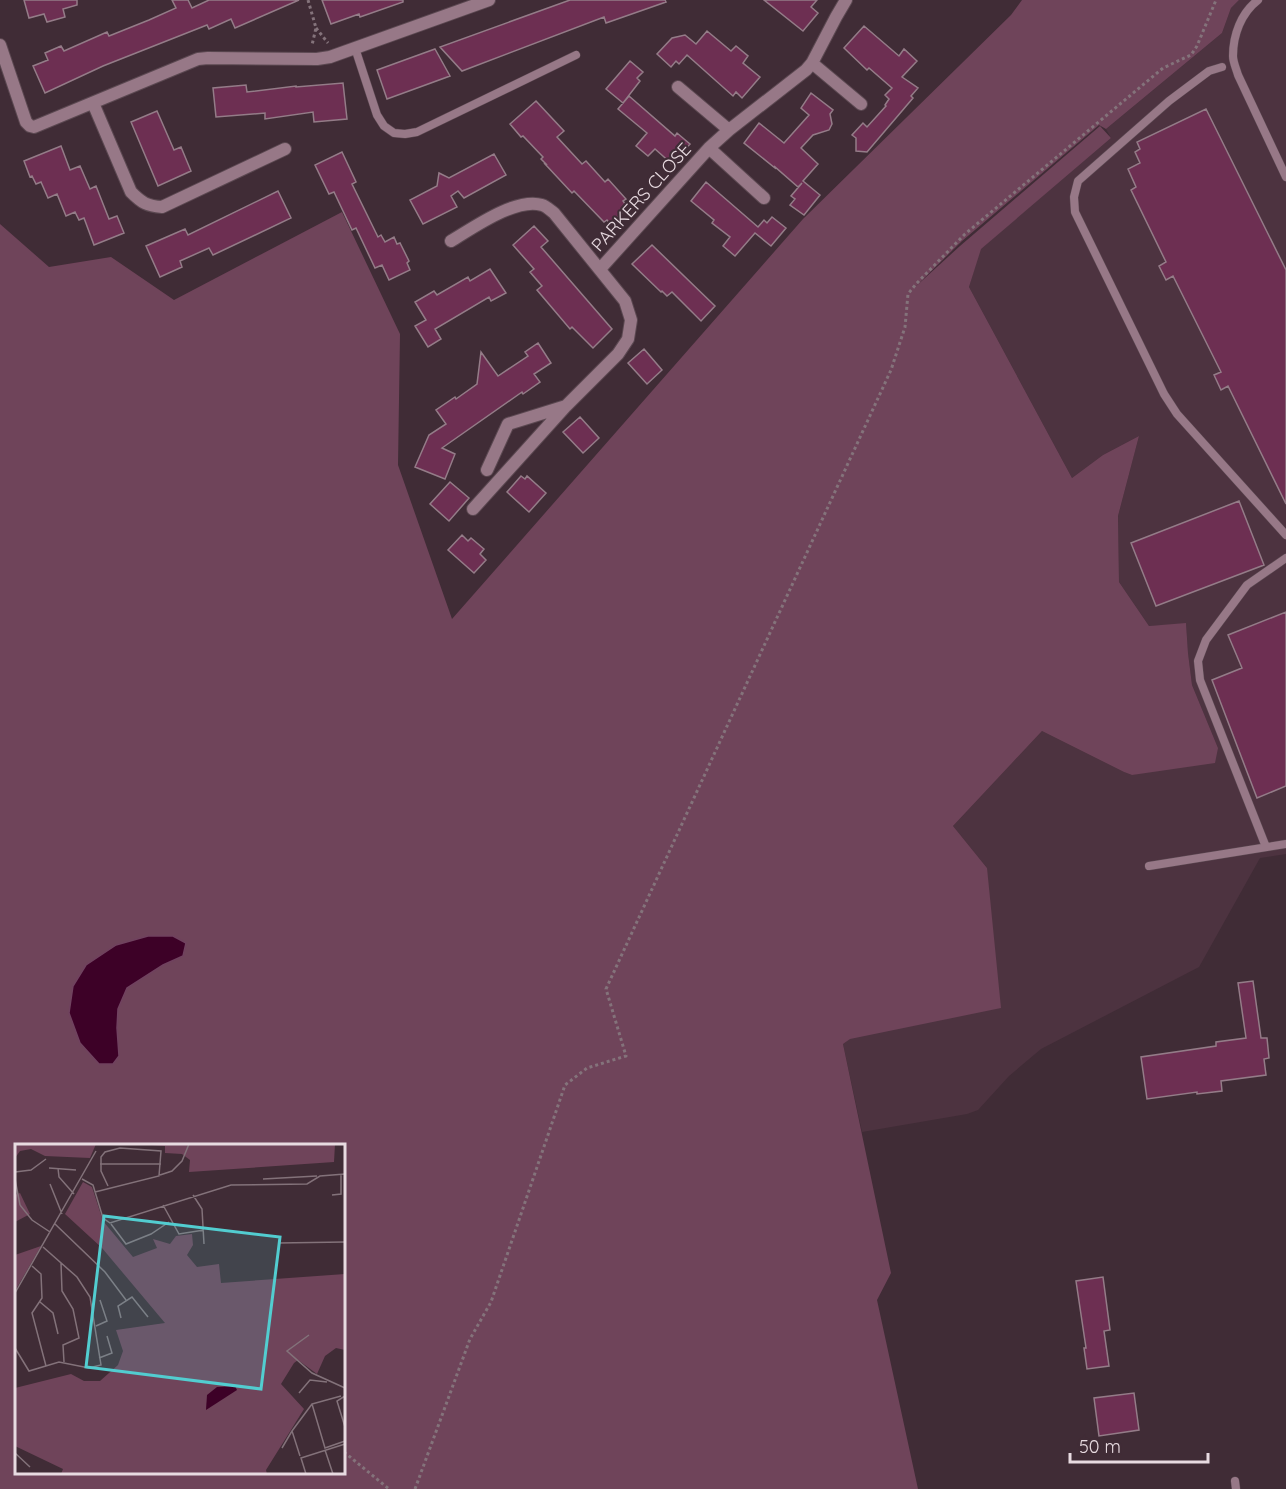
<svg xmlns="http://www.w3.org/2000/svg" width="1286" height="1489" viewBox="0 0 1286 1489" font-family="Quicksand,sans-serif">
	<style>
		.built { fill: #4d3340 }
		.green { fill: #6f445a; fill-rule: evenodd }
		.water { fill: #3d0127; stroke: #70425f; stroke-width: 1.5 }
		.building { fill: #6d2f52; stroke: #947c88; stroke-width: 1.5 }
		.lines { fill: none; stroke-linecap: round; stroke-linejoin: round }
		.service-casing { stroke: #5b4851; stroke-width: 9 }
		.minor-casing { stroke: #5b4851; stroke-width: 14 }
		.path { stroke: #84737b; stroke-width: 3; stroke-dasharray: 3 3; stroke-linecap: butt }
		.service { stroke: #977887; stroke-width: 8 }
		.minor { stroke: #977887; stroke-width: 12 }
		.labels { text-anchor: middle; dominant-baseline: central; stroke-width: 4.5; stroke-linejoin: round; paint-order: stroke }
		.street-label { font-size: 18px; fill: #e8dbe1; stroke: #402c36 }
		.inset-road { fill: none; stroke: #83727a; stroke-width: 1.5 }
		.view { fill: #52cdd0; fill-opacity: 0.15; stroke: #52cdd0; stroke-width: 3 }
		.inset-edge { fill: none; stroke: #e8dbe1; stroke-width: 3 }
	</style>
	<rect width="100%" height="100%" fill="#402c36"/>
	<path class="built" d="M1239 0H1286V854L1260 858 1199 967 1041 1049 1009 1076 978 1110 967 1114 862 1132 843 1044 849 1039 987 868 953 826 1042 731 1124 772 1132 775 1218 748 1192 685 1188 653 1186 624 1149 626 1119 582 1118 516 1139 436 1103 455 1072 478 969 287 980 249 1111 138 1106 129 1222 33 1231 8Z"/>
	<path class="green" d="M1022 0H1239L1231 8 1222 33 1106 129 1099 125 962 241 914 288 960 246 1100 126 1111 138 981 249 969 287 1072 478 1103 455 1139 436 1118 516 1119 582 1149 626 1186 623 1188 653 1192 685 1218 748 1215 763 1132 775 1124 772 1042 731 953 826 987 868 1001 1008 850 1039 843 1044 891 1273 877 1300 918 1489H0V224L49 267 111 257 174 300 342 212 400 334 398 465 452 619 803 219 1011 15ZM16 1146H344V1472H16Z"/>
	<path class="water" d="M148 936H173L186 943 183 956 163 965 127 988 118 1009 117 1028 119 1056 113 1064H99L80 1043 69 1013 73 986 86 965 116 945Z"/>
	<path class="building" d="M24 0H77V5L63 9 65 17 47 22 44 14 29 18Z
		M172 0H188L192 8 209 0H299L235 28 231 19 209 29 207 25 103 66 45 93 33 66 48 60 45 53 61 46 64 51 107 32 109 36 149 20 176 8Z
		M322 0H403V2L360 17 359 14 331 24Z
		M570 0H665L666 2 606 23 604 17 462 71 440 47Z
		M764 0H817L811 7 818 13 803 31Z
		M864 26 899 56 904 49 917 61 902 77 918 88 911 96 913 98 867 152 856 151V138L852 135 863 123 867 127 886 106 885 105 889 99 885 95 892 88 869 68 867 70 844 48Z
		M707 31 731 51 736 46 748 56 743 63 760 77 742 98 736 92 733 96 687 55 679 64 676 61 671 67 657 54 672 38 685 35 696 44Z
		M435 49 450 76 387 99 377 70Z
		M630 61 643 72 637 78 640 81 623 103 606 89Z
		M343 83 347 119 314 122 313 112 265 119V113L216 117 213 88 246 85 247 92 296 86V87Z
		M811 93 833 110 830 114 832 124 829 130 813 135 801 148 818 164 803 181 820 195 804 215 790 205 795 199 791 196 802 183 798 187 775 167V168L744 143 759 123 784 143 809 115 801 108Z
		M629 96 675 136 677 133 690 144 672 164 655 149 648 156 636 146 647 133 618 109Z
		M536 101 564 131 557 137 582 164 586 161 605 182 608 179 626 199 623 201 628 208 610 224 607 220 604 222 574 191 572 193 545 164H546L541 159 543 157 523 136 521 137 510 124Z
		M1206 109 1286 270V504L1228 386 1221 390 1214 375 1221 372 1173 276 1166 280 1159 266 1166 262 1131 190 1136 187 1128 169 1140 163 1135 152 1140 149 1137 142Z
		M157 111 174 150 181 147 191 171 158 186 131 122Z
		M61 146 70 170 80 166 90 189 96 186 109 219 117 216 124 233 94 245 84 218 79 220 75 212 66 216 57 194 48 198 41 182 36 184 32 176 30 177 24 161Z
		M342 152 356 182 352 184 378 237 381 235 385 242 394 237 397 244 400 243 409 261 407 263 410 270 389 280 382 265 375 268 356 228 352 230 334 192 329 194 315 165Z
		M494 154 506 175 464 198 458 191 451 196 457 207 423 224 410 200 437 186 439 173 449 178Z
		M706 182 758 227 764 220 767 223 772 217 786 228 771 246 755 233 735 256 723 246 730 237 712 223 714 220 691 201Z
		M278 191 291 218 213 255 209 248 180 261 182 267 160 277 146 246 185 229 188 235Z
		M534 226 548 241 541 247 612 329 593 348 572 327 570 329 537 290 542 286 530 272 534 269 513 245Z
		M652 245 715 306 701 321 672 292 667 296 662 291 661 292 632 264Z
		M490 269 506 293 491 301 489 297 435 329 441 339 428 347 415 326 426 320 415 302 434 291 437 295 468 277 470 281Z
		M538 343 551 363 534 374 540 382 523 394 522 392 442 448 455 454 445 479 415 467 429 435 446 424 436 410 455 397 456 399 477 384 481 352 498 376 528 356 525 352Z
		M644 349 662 370 647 384 628 363Z
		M580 417 599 438 583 453 563 432Z
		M521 476 525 479 527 476 546 493 529 512 507 492Z
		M450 482 469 498 449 521 430 504Z
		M1239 501 1264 565 1156 606 1131 543Z
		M462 535 468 541 471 538 484 549 480 554 486 560 474 573 448 550Z
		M1286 612V786L1257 798 1212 680 1242 668 1228 635Z
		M1253 981 1261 1038H1267L1269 1058 1264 1059 1266 1075 1221 1081 1222 1091 1197 1094V1092L1147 1099 1141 1057 1216 1046V1042L1246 1038 1238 983Z
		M1103 1277 1110 1330 1104 1331 1109 1366 1087 1369 1084 1348H1086L1076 1281Z
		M1134 1393 1139 1430 1099 1436 1094 1398Z"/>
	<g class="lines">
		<defs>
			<path id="service" d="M1258 0C1241 13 1233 35 1233 56 1233 62 1236 68 1238 75L1286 177
				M355 48 377 115 384 126 394 133 405 134 417 132 576 55
				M1222 67 1209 71 1169 101 1078 181 1074 197 1075 212 1164 394 1177 414 1286 535
				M1266 847 1200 680 1198 661 1206 640 1247 585 1286 558
				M1149 866 1286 844
				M1235 1481 1236 1489"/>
			<path id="minor" d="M0 45 26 122 30 126 34 127 198 59 208 58 317 59 330 57 489 0
				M812 63 861 104
				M678 87 729 130
				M93 103 131 192C142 203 147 206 162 207L285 149
				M709 148 764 198
				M451 241C473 228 516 197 542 205 546 206 550 210 554 213L625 301 631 320 628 339 618 354 566 406 508 424 487 470
				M600 269 709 148 729 130 806 70 812 63 836 17 846 0
				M473 509 565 407"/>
		</defs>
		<use href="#service" class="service-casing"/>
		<use href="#minor" class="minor-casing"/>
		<path class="path" d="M308 0 316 28 312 45
			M316 28 328 43
			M344 1452 389 1489
			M415 1489 470 1339 491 1302 565 1085 587 1068 626 1056 606 989 891 370 905 327 908 294 916 284 965 234 1163 68 1191 55 1197 46 1216 0"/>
		<use href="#service" class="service"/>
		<use href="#minor" class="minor"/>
	</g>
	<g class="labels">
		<g class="street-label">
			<text transform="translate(641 197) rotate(-48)">PARKERS CLOSE</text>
		</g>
	</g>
	<g transform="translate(15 1144)">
		<rect width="330" height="330" fill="#402c36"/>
		<path d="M0 0H81L75 14 30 12 16 5 5 7 0 14ZM123 0H320L319 18 174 28 175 16 167 10 150 9V2ZM68 38 77 43 88 77 118 113 142 104 138 95 155 100 161 92 177 90 178 101 172 111 182 123 204 120 206 139 330 130V206L321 204 310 212 302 230 283 216 279 219 266 240 289 265 251 326 252 330H46L48 325 0 302V244L56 230 69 237H85L103 221 108 207 101 186 150 179 87 104 50 70ZM5 49 15 70 0 78V51ZM26 102 0 147V111Z" fill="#6f445a"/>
		<path d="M202 243 220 242 222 246 191 266 192 251Z" fill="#3d0127"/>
		<path class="inset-road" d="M85 20H146M34 24 61 26M43 24 44 33 59 50M0 28 16 26 31 15M145 31 157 27 167 17 174 0M0 35 5 61M67 35 78 41 88 74 95 79 216 41 292 40 305 32 330 30M248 35 302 32M35 40 47 70M80 48 144 32 146 7 105 4 90 8 86 13V27L93 42M178 51 187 65 189 100M317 51 326 50V31M5 61 17 76 35 88M148 61 164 90 189 86M40 80 90 128 111 156M96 80 111 100 136 90 154 78M263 99 330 98M46 119 47 147 58 165 64 194 48 201 49 218M17 122 26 130 27 154 17 169 31 222M0 149 81 7M25 158 38 169 43 190M106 174 103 162 117 153 133 173M81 182 92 177 85 156M294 191 272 207 297 229 330 244M0 204 14 227 44 218 74 224 86 221 75 153 62 133 28 103M84 214 97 209 92 192M284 249 295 236 312 238M326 252 297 260 310 304 330 297M330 252 322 257 330 283M267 304 277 287M310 306 318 330M0 309 15 323M285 312 277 287 297 260M291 330 286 314 330 300"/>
		<path class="view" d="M89 72 265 93 246 245 71 223Z"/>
		<rect width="330" height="330" class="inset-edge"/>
	</g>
	<path d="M1070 1453v9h138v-9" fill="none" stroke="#e8dbe1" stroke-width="3"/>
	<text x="1079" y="1453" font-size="18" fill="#e8dbe1" stroke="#402c36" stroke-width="4.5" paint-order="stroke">50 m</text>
</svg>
